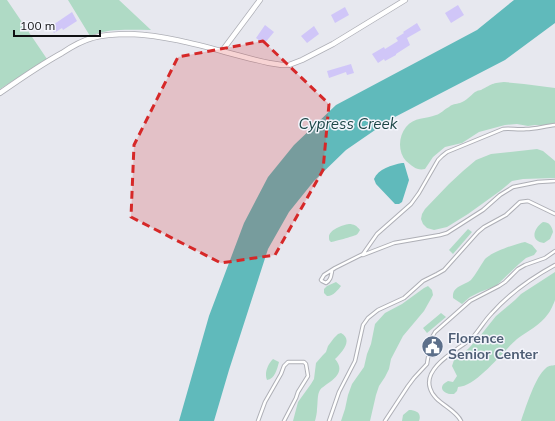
<svg xmlns="http://www.w3.org/2000/svg" width="555" height="421" viewBox="0 0 555 421" font-family="Mulish,sans-serif">
	<style>
		.green { fill: #afdac5 }
		.water { fill: #60babb }
		.building { fill: #d0c6f8 }
		.lines { fill: none; stroke-linecap: round; stroke-linejoin: round }
		.service-casing { stroke: #aeafb6; stroke-width: 4.5 }
		.minor-casing { stroke: #aeafb6; stroke-width: 6 }
		.service { stroke: #fff; stroke-width: 2.5 }
		.minor { stroke: #fff; stroke-width: 4.5 }
		.marked { fill: #d62828; fill-opacity: 0.2; stroke: #d62828; stroke-width: 3; stroke-dasharray: 8 5; stroke-linejoin: round }
		.labels { text-anchor: middle; dominant-baseline: central; stroke-width: 3; stroke-linejoin: round; paint-order: stroke }
		.service-label { font-size: 14px; font-weight: bold; fill: #4e5e75; stroke: #f4f5fc; text-anchor: start }
		.water-label { font-size: 15px; font-style: italic; fill: #1c4646; stroke: #f4f5fc }
	</style>
	<rect width="100%" height="100%" fill="#e7e8ef"/>
	<path class="green" d="M0 0H7L47 59 0 89Z
		M68 0H119L151 30C130 30 109 28 90 36Z
		M504 82 524 84 555 88V125L547 126 535 125 528 126 517 124 505 125 479 132 462 143 445 147 433 157 425 169C417 171 412 166 406 161 398 152 398 137 406 127 414 117 426 119 436 115 441 114 444 109 449 107 452 104 456 104 460 103 466 101 470 96 475 92 479 90 477 91 481 90 491 85 491 83 504 82Z
		M537 149 543 151 555 161V178L523 179 512 181 500 191 468 214 447 227 434 230 427 228 423 224 421 219 422 214 425 209 449 184 463 171 476 160 491 154Z
		M543 222C549 222 552 226 553 232L550 239 544 243C529 241 534 228 543 222Z
		M349 224C354 224 357 226 360 230 358 233 358 234 356 235 354 236 333 242 331 242 329 241 329 239 329 237 329 230 342 225 349 224Z
		M468 229 472 232 453 254 449 250Z
		M525 242 532 245 537 251 534 255 526 258 519 264 496 286 480 292 470 297 462 304 453 298C452 286 463 286 471 280 476 274 480 266 485 259 492 252 515 244 525 242Z
		M555 272C555 279 555 294 555 300 554 303 550 312 548 314 540 325 528 331 517 339 502 352 477 386 458 387L457 391 454 394C444 395 436 387 448 381L453 382 457 376 452 366 454 360 462 353 468 349 480 336 496 316 515 300 521 294Z
		M336 282 341 286C338 290 332 297 327 296L324 293V289L327 286Z
		M428 286 432 290 433 295 424 311 403 336 391 359 389 369 385 377 379 386 376 395 370 421H341L345 409 348 395 352 384 364 367 367 354 371 344 375 324 385 313 402 304 424 288Z
		M441 313 446 317 427 333 423 328Z
		M341 333C354 340 341 353 335 359 344 369 338 377 327 384 325 386 322 387 320 390 317 395 318 402 317 409 317 413 316 417 315 421H293L298 402 311 384 314 379 316 363 323 355 326 352 328 346 334 338 338 334Z
		M273 359 279 362C277 369 275 379 267 380 264 373 268 364 273 359Z
		M555 365V421H521C526 407 535 377 546 368 549 365 552 366 555 365Z
		M409 410C416 410 422 413 419 421H402L403 415Z"/>
	<path class="water" d="M514 0H555V23L505 60 391 119 346 150 314 181 289 212 268 249 229 370 214 421H179L209 316 244 223 268 177 294 145 336 105 477 30Z
		M402 163H404L409 180 402 202 399 204H395L376 184 374 179C378 169 392 165 402 163Z"/>
	<path class="building" d="M458 5 464 15 451 23 445 13Z
		M345 7 349 15 335 23 331 15Z
		M72 12 77 21 63 30 62 28 54 33 50 27Z
		M417 23 421 30 407 38 410 45 396 54V55L385 61 384 59 378 63 372 54 384 47 385 49 398 41 396 38 404 33 403 32Z
		M265 25 274 32 264 44 256 38Z
		M314 26 319 34 307 43 301 36Z
		M351 64 354 73 347 75 346 72 329 78 327 71Z"/>
	<g class="lines">
		<defs>
			<path id="service" d="M363 255 394 243 440 235 447 233 483 210 500 195 513 187 538 182 555 181
				M332 271C331 276 331 280 326 283L322 281 321 280 324 275 335 268 363 254 377 234 411 204 419 193 438 160 442 156 447 152 503 129C510 128 518 130 526 129 535 129 545 126 555 125
				M258 421 265 402 281 374 284 366 288 362H304L306 364 308 376 298 392 296 398 284 421
				M329 421 339 392 355 361 363 325 368 318 378 310 404 298 423 281 437 274 444 270 478 232 484 227 506 215 520 202 528 201 555 214
				M385 421 408 386 414 378 427 364 431 339 435 332 470 301 499 286 505 282 518 269 525 265 545 258 555 251
				M461 421C455 408 434 403 430 388 423 366 460 349 473 337 480 329 485 320 492 313 509 294 533 277 555 265"/>
			<path id="minor" d="M222 51 260 0
				M0 93C20 79 40 65 62 53 71 47 81 41 92 38 105 34 118 34 131 34 178 36 223 53 269 63L282 65H289L302 60 333 44 405 0"/>
		</defs>
		<use href="#service" class="service-casing"/>
		<use href="#minor" class="minor-casing"/>
		<use href="#service" class="service"/>
		<use href="#minor" class="minor"/>
	</g>
	<path class="marked" d="M263 41 329 104 323 170 275 255 221 263 131 217 134 145 178 57Z"/>
	<defs>
		<symbol id="civic-disc" viewBox="-11 -11 22 22"><circle r="9.5" fill="#5c6f8a" stroke="#f4f5fc"/><path d="M-.6-6.5H3V-4.5H.6V-3L4-1V1h2V6H-6V1h2V-1L-.6-3ZM-1.2 2.5V6h2.4V2.5Z" fill="#fff"/></symbol>
	</defs>
	<g fill-rule="evenodd">
		<use href="#civic-disc" x="420" y="334" width="25" height="25"/>
	</g>
	<g class="labels">
		<g class="service-label">
			<text x="448" y="338">Florence<tspan x="448" dy="16">Senior Center</tspan></text>
		</g>
		<g class="water-label">
			<text x="348" y="123">Cypress Creek</text>
		</g>
	</g>
	<path d="M14 30v6h86v-6" fill="none" stroke="#0f1012" stroke-width="2"/>
	<text x="20" y="30" font-size="12" fill="#0f1012" stroke="#f4f5fc" stroke-width="3" paint-order="stroke">100 m</text>
</svg>
